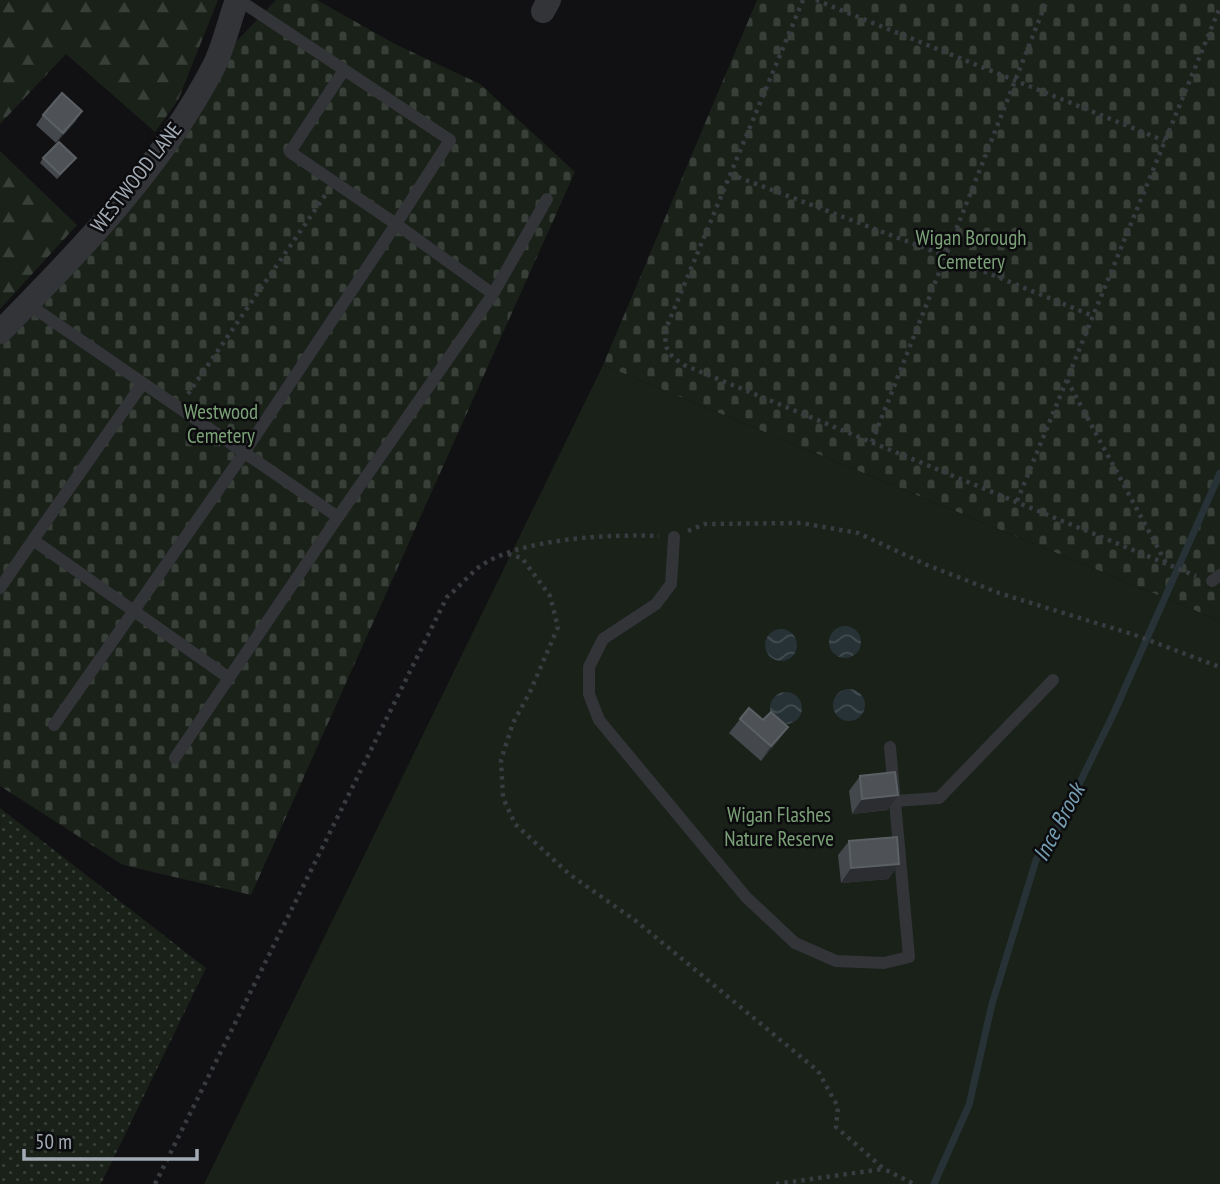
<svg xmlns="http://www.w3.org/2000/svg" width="1220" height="1184" viewBox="0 0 1220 1184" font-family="'PT Sans Narrow',sans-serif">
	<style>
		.grass { fill: url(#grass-dots) }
		.forest { fill: url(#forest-firs) }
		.cemetery { fill: url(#cemetery-stones) }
		.green { fill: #192119 }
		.water { fill: url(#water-waves) }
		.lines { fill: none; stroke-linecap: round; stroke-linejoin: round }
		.stream { stroke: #273237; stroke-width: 7 }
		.path { stroke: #383b3f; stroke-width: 4.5; stroke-dasharray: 3.5 5; stroke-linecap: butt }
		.service { stroke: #323438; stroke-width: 12 }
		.minor { stroke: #323438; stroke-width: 24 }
		.wall { fill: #44474b }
		.shaded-wall { fill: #2b2d30 }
		.building { fill: #4e5256; stroke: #5b6065; stroke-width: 2 }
		.labels { text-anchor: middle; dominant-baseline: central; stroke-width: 5; stroke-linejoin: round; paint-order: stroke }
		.street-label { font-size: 21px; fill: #a2aab4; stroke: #0c0c0e }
		.park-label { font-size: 21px; fill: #7ba177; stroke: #0c0c0e }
		.water-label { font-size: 23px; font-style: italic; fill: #769eb2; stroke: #0c0c0e }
	</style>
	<defs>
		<pattern id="grass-dots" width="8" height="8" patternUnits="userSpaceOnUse" patternTransform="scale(1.75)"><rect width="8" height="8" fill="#192119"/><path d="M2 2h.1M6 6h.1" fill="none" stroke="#373f38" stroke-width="1.8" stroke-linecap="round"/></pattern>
		<pattern id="forest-firs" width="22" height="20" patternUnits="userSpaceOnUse" patternTransform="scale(1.75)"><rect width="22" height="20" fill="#192119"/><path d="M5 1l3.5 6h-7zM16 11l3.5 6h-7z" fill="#373f38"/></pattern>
		<pattern id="cemetery-stones" width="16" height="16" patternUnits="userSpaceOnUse" patternTransform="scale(1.75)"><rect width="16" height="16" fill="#192119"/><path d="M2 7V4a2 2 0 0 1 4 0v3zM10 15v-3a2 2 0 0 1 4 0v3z" fill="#373f38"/></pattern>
		<pattern id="water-waves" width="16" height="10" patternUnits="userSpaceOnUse" patternTransform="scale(1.75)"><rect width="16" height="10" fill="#273237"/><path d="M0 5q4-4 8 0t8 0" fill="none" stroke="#434d52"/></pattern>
	</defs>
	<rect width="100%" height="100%" fill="#111113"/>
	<path class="grass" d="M0 808 206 968 101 1184H0Z"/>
	<path class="forest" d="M0 0H218L178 100 155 132 66 54 0 124Z
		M0 151 77 225 0 309Z"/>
	<path class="cemetery" d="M276 0H317L395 44 480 84 575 172 251 895 123 865 0 786V332L67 264 215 64Z
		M757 0H1220V621L603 365Z"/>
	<path class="green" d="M603 365 1220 621V1184H204Z"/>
	<path class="water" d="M829 642a16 16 0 1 1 32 0a16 16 0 1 1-32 0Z
		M765 645a16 16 0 1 1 32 0a16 16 0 1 1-32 0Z
		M833 705a16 16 0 1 1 32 0a16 16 0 1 1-32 0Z
		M770 708a16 16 0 1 1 32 0a16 16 0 1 1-32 0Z"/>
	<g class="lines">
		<path class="stream" d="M934 1184 969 1105 992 1004 1036 860 1058 827 1113 715 1220 473"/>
		<path class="path" d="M803 0 667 326C663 348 666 353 684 365L1196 576
			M816 0 1165 141
			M730 174 946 256 1093 316
			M1067 380 1166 563
			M188 394 326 194
			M872 442 1047 0
			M1017 501 1220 7
			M688 531 705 524 801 523 858 533 927 565 999 593 1135 635 1220 667
			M508 554 522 558 550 596 558 627 530 692 513 723 501 760 503 798 515 824 569 874 636 921 818 1071 838 1107 836 1127 884 1169 914 1184
			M155 1184 447 597C458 588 468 576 479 567 519 538 611 534 659 536
			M776 1184 883 1169"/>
		<path class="service" d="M493 294 547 199
			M28 304 338 517 493 294 396 224 450 140 239 0
			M143 383 33 540 229 678 338 517
			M674 537 671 584 656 604 603 639 589 667V694L599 720 746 897 795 943 836 961 884 963 909 957 890 747
			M1212 581 1220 575
			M0 588 33 540
			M54 725 244 453 396 224 290 152 344 70
			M175 758 229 678
			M895 801 939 798 1053 680"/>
		<path class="minor" d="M543 11 549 0
			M0 332C79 252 162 167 214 66 224 46 229 21 237 0"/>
	</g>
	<path class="wall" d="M43 115 76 121 56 143 36 125Z
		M43 158 72 163 57 179 40 163Z
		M740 719 763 720 788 727 778 741 761 761 729 733Z
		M860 776 888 810 852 814 849 791Z
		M849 841 889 879 841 883 838 855Z"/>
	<path class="shaded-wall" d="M82 111 76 121 56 143 63 133Z
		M788 727 778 741 761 761 771 746Z
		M898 795 888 810 852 814 862 799Z
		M899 864 889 879 841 883 851 868Z"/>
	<path class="building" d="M62 93 82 111 63 133 43 115Z
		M59 142 76 158 60 174 43 158Z
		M749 708 763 720 771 712 788 727 771 746 740 719Z
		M895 772 898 795 862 799 860 776Z
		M897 837 899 864 851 868 849 841Z"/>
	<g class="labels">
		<g class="street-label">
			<text transform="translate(136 177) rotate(-52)">WESTWOOD LANE</text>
		</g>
		<g class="park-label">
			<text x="971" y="237">Wigan Borough<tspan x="971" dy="24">Cemetery</tspan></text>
			<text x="221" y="411">Westwood<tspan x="221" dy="24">Cemetery</tspan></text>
			<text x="779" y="814">Wigan Flashes<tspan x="779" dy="24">Nature Reserve</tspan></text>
		</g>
		<g class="water-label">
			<text transform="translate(1058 822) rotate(-62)">Ince Brook</text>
		</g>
	</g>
	<path d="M24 1149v10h173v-10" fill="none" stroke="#a2aab4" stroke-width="3.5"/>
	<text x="35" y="1149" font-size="21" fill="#a2aab4" stroke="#0c0c0e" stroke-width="5" paint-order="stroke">50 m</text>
</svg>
